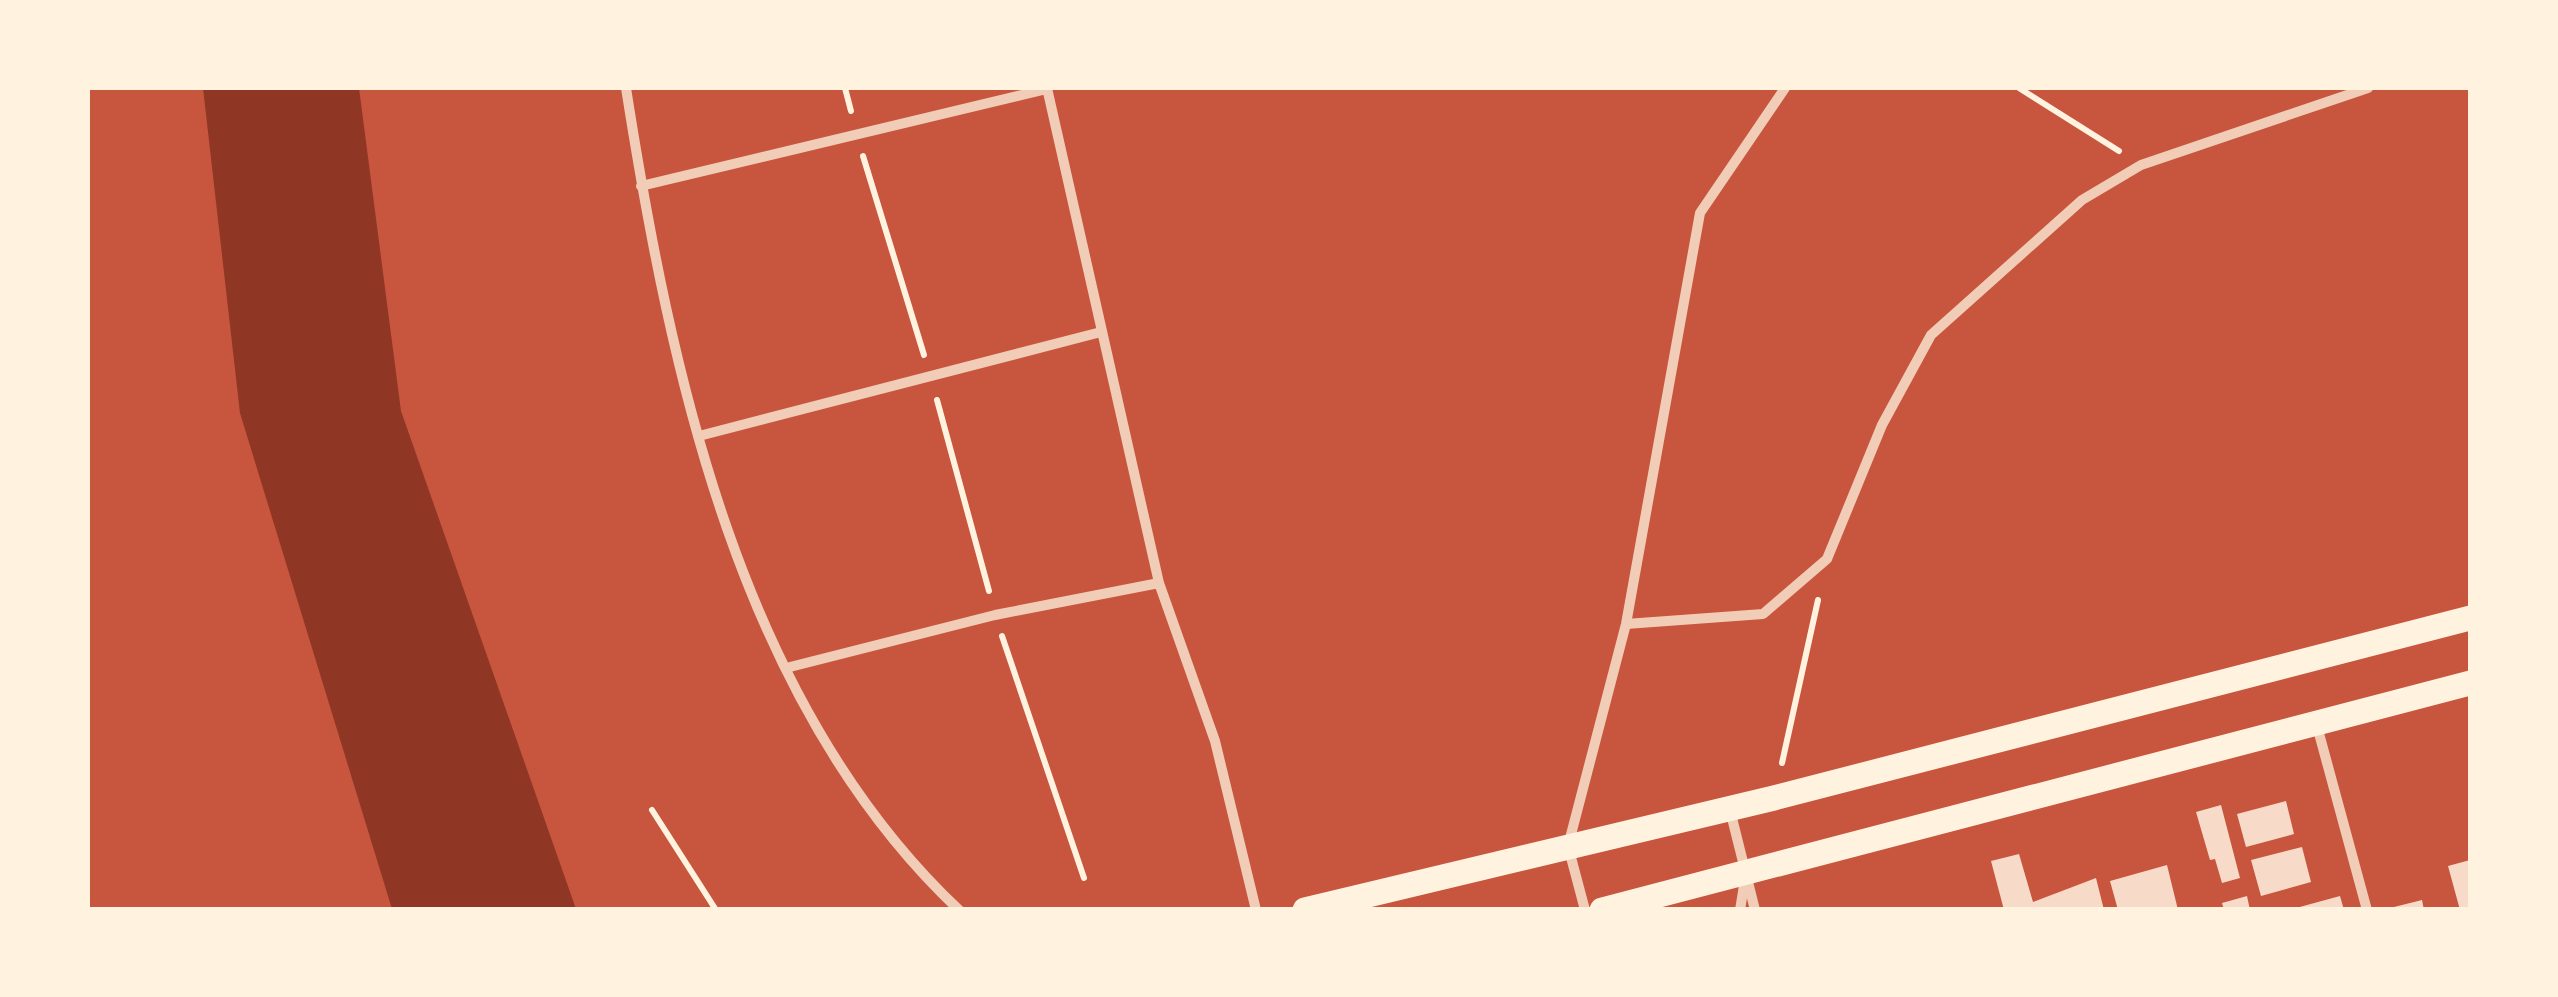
<svg xmlns="http://www.w3.org/2000/svg" width="2558" height="997" viewBox="0 0 2558 997" font-family="Overpass,sans-serif">
	<style>
		.water { fill: #8f3625 }
		.building { fill: #f7dbc8 }
		.lines { fill: none; stroke-linecap: round; stroke-linejoin: round }
		.path { stroke: #fff3e0; stroke-width: 6 }
		.minor { stroke: #f1ccb7; stroke-width: 10 }
		.primary { stroke: #fff3e0; stroke-width: 25 }
	</style>
	<rect width="100%" height="100%" fill="#c8553d"/>
	<path class="water" d="M203 88H359L401 411 576 909H392L240 413Z"/>
	<path class="building" d="M2286 801 2294 834 2246 847 2237 814Z
		M2221 805 2240 878 2222 883 2215 859 2210 860 2196 812Z
		M2302 847 2311 882 2261 896 2251 860Z
		M2019 854 2033 902 2096 878 2104 910H2004L1991 861Z
		M2470 860V910H2460L2448 866Z
		M2167 865 2178 910H2118L2110 881Z
		M2247 896 2250 910H2224L2222 903Z
		M2340 896 2344 910H2296V908Z
		M2422 900 2424 910H2390V908Z"/>
	<g class="lines">
		<path class="path" d="M845 88 851 111
			M2019 88 2119 151
			M863 156 924 355
			M937 400 989 591
			M1002 636 1084 878
			M1782 763 1818 600
			M652 810 716 910"/>
		<path class="minor" d="M626 88C671 374 740 704 959 910
			M1047 88 1159 583 1215 741 1256 910
			M641 186 1047 89
			M699 436 1101 332
			M1626 624 1763 614 1827 559 1882 425 1931 335 2082 200 2141 165 2368 88
			M786 668 995 615 1159 583
			M2317 726 2367 910
			M1730 810 1755 910
			M1585 910 1568 846 1626 624 1700 213 1785 88
			M1740 910 1745 879"/>
		<path class="primary" d="M1305 910 1774 798 2470 618
			M1602 910 2470 683"/>
	</g>
	<rect width="2558" height="997" fill="none" stroke="#fff3e0" stroke-width="180"/>
</svg>
